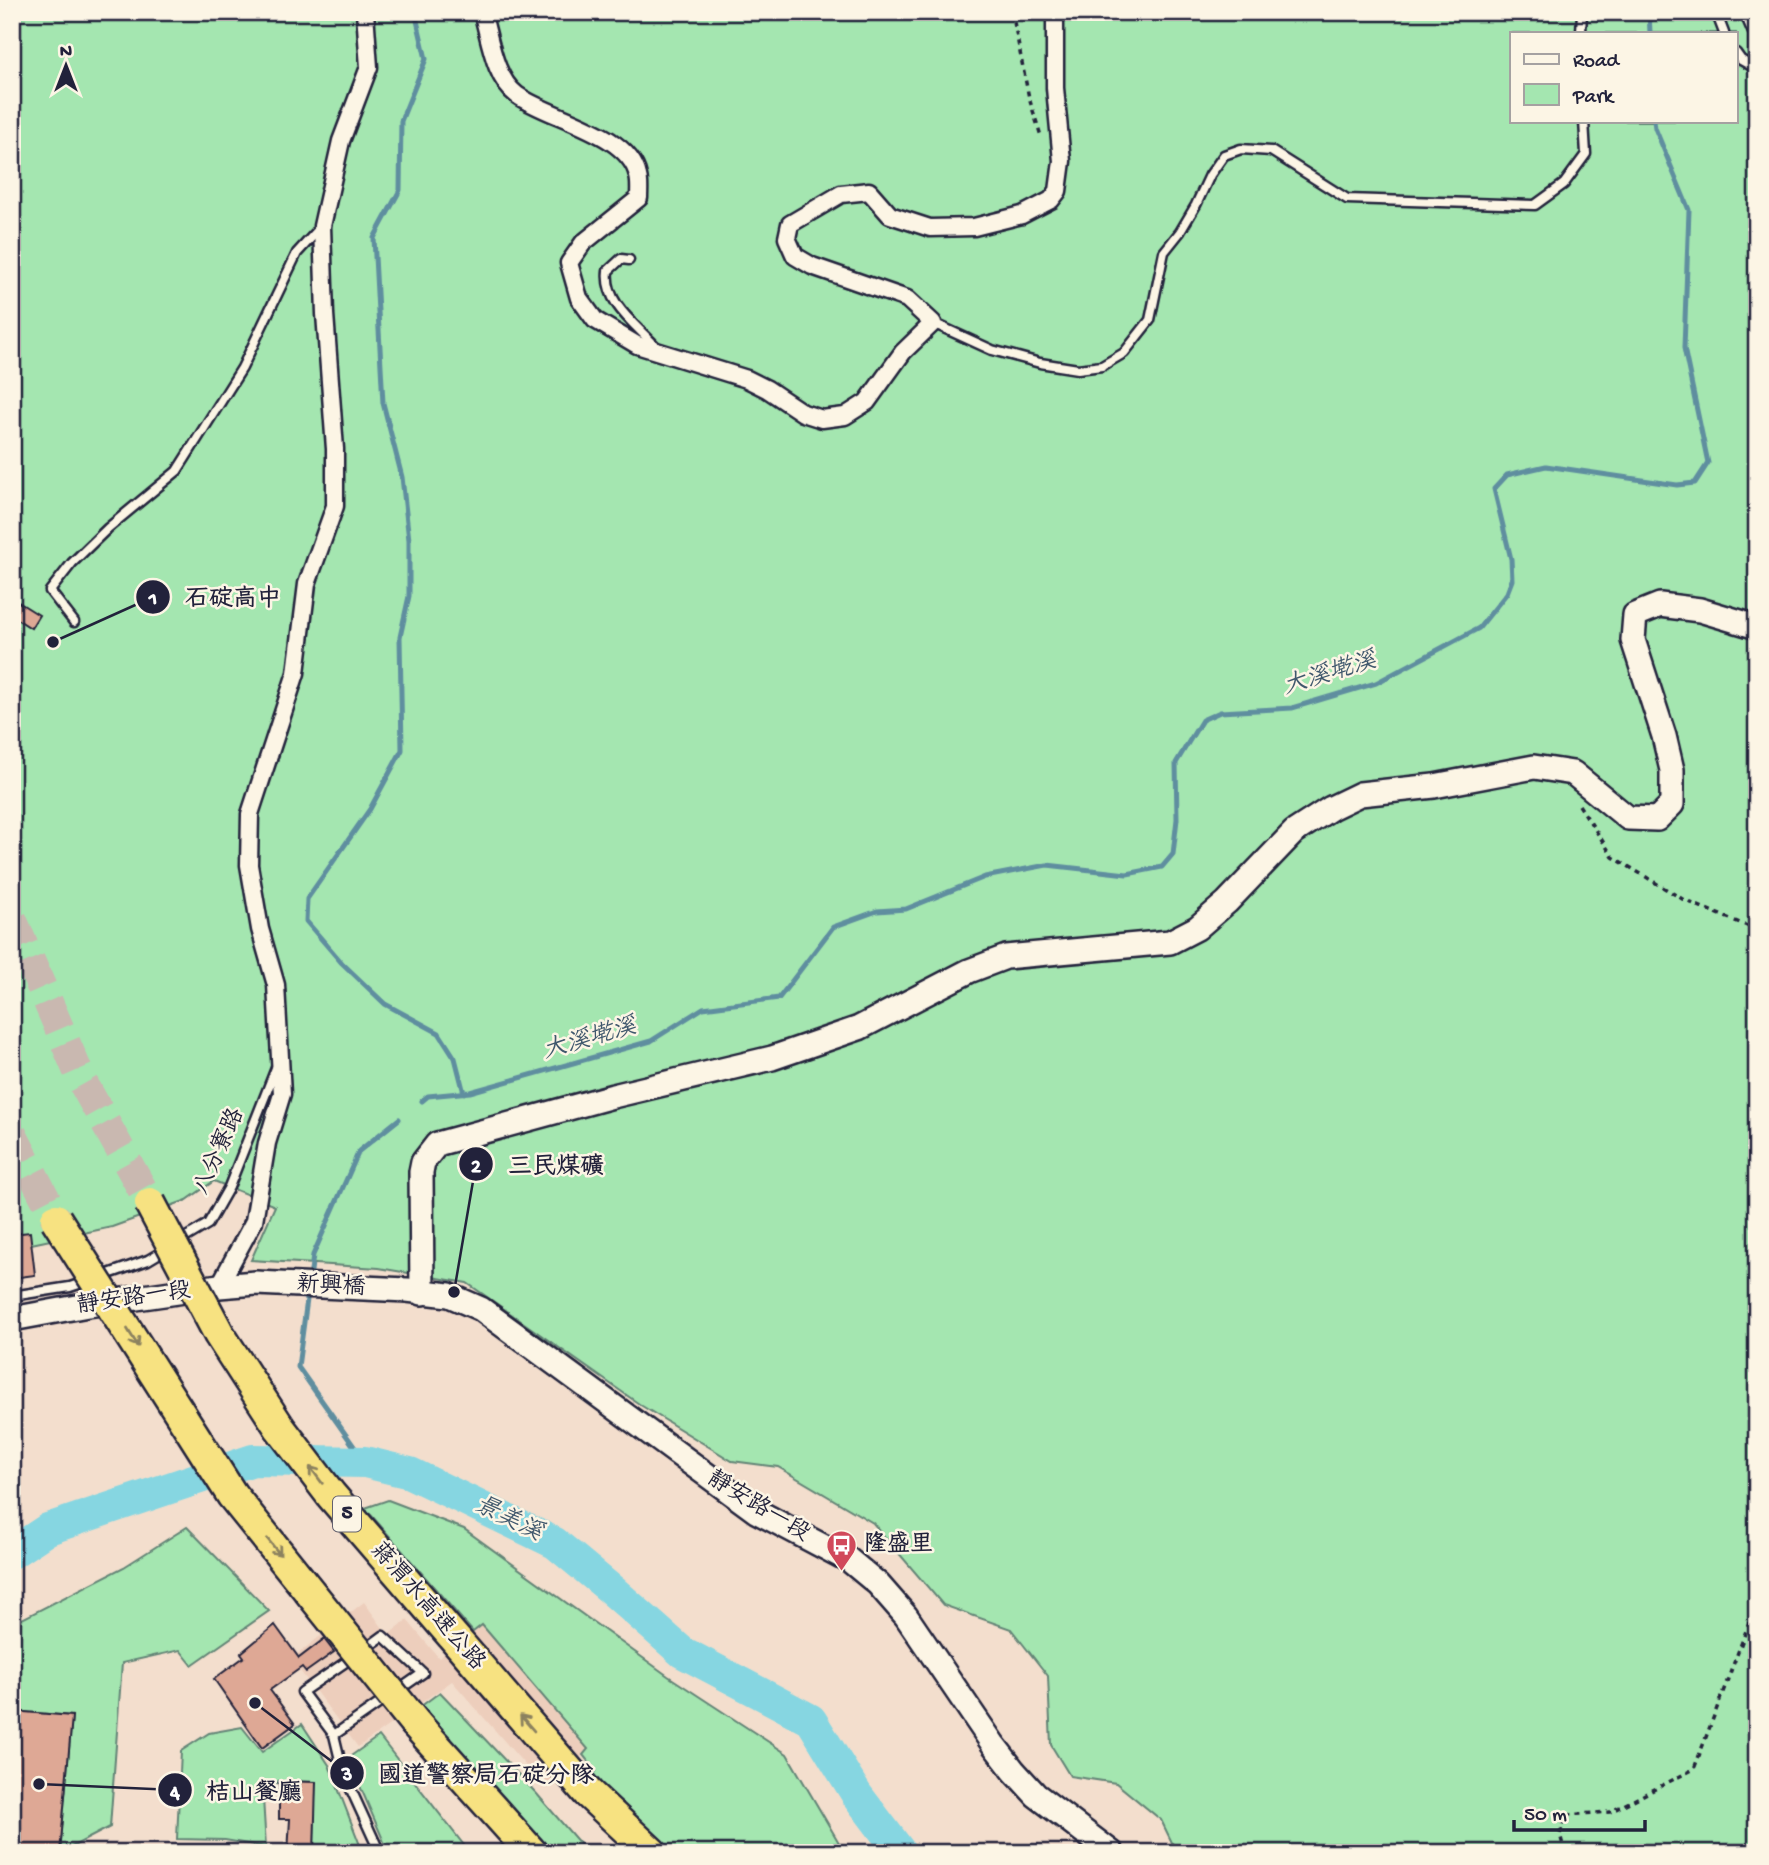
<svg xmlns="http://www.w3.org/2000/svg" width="1769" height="1865" viewBox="0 0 1769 1865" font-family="'Gochi Hand','LXGW WenKai TC',sans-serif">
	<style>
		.built { fill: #edcebc }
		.green { fill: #a4e6b0; stroke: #638476; stroke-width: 2; fill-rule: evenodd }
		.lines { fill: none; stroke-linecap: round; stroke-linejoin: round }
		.stream { stroke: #5e8e9f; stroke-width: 5 }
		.river { stroke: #86d6e1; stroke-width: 32 }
		.building { fill: #dea895; stroke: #22223b; stroke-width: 2 }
		.highway-tunnel { stroke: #c9b8b0; stroke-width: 30; stroke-dasharray: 30 15; stroke-linecap: butt }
		.lane-casing { stroke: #22223b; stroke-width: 13 }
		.street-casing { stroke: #22223b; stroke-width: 21 }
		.secondary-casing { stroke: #22223b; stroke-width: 28 }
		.highway-casing { stroke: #22223b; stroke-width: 35 }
		.path { stroke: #22223b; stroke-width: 3.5; stroke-dasharray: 5 5; stroke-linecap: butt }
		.lane { stroke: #fcf5e5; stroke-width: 8 }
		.street { stroke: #fcf5e5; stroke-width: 16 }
		.secondary { stroke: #fcf5e5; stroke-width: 23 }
		.highway { stroke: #f7e281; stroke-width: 30 }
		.highway-bridge-casing { stroke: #22223b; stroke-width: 35; stroke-linecap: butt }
		.highway-bridge { stroke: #f7e281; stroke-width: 30 }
		.oneway { stroke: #8c825e }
		.labels { text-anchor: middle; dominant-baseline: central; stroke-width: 5; stroke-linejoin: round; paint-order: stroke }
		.shield { fill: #fcf5e5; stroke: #63616e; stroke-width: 2 }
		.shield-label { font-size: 21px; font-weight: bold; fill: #22223b }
		.street-label { font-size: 23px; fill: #22223b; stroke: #fcf5e5 }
		.poi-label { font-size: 23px; font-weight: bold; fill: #22223b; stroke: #fcf5e5; text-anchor: start }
		.water-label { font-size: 24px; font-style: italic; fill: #40586d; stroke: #fcf5e5 }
		.leader { fill: none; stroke: #22223b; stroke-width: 2.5 }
		.callout-dot { fill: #22223b; stroke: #fcf5e5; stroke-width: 2.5 }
		.mark-label { font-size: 21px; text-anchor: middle; font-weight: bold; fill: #fff }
		.callout-label { font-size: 24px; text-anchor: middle; font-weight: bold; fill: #22223b; stroke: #fcf5e5; stroke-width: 5; stroke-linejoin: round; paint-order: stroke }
	</style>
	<rect width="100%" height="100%" fill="#f3decd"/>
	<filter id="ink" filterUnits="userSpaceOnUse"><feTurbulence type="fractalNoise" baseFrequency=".0143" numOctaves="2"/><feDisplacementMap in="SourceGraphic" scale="14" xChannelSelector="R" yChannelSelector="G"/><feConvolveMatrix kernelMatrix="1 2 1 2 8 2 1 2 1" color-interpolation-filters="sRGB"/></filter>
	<g filter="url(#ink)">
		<path class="built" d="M364 1602 388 1635 407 1620 439 1658 481 1625 588 1750 546 1789 452 1681 358 1747 291 1659Z"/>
		<path class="green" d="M12 12H1757V1853H1177L1161 1820 1116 1783 1070 1776 1051 1745 1048 1676 1011 1629 943 1605 873 1523 778 1467 732 1461 642 1406 467 1283 379 1268 251 1260 275 1206 214 1181 187 1200 112 1227 22 1246 12 1244ZM1512 33H1736V121H1512Z
			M388 1500 464 1529 668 1676 787 1754 845 1853H664L587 1780 596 1771 583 1755 588 1749 482 1625 473 1632 365 1508Z
			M187 1527 269 1611 192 1665 180 1650 122 1663 110 1827 60 1853 72 1716 12 1711V1624L124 1567Z
			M440 1692 536 1793 588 1853H546L416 1710Z
			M302 1724 329 1765 363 1853H314L315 1782 279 1781 263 1798 266 1847 225 1840 177 1839 181 1751 209 1733 242 1727 262 1752Z
			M379 1736 470 1853H391L387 1849 348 1758Z"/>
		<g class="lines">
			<path class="stream" d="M415 12 426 59 401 121 400 190 374 238 383 403 402 477 409 540V596L400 637 402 750 370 809 307 899 306 921 342 963 385 1004 439 1033 455 1058 464 1093
				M1649 12 1650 33
				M422 1101 428 1096 470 1092 651 1041 703 1008 779 998 833 927 877 911 906 909 985 877 1047 865 1127 874 1162 867 1173 854 1177 819 1176 763 1202 720 1220 712 1292 708 1376 683 1479 628 1507 593 1512 580 1511 559 1494 489 1507 475 1546 466 1677 485 1695 483 1708 463 1684 348 1689 210 1655 128 1654 121
				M310 1279 313 1255 359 1151 399 1119
				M308 1292 298 1367 365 1462"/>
			<path class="river" d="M12 1553 48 1529 253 1460 365 1462 410 1473 555 1543 613 1591 682 1652 811 1720 857 1795 901 1853"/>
		</g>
		<path class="building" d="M12 598 39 615 31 628 12 616Z
			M30 1232 35 1275 12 1278V1234Z
			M275 1625 299 1658 324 1639 334 1652 306 1672 302 1667 270 1690 295 1724 262 1748 214 1679 244 1657 241 1653Z
			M12 1711 72 1716 60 1853H12Z
			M279 1781 316 1782 314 1853H288L290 1819H279Z"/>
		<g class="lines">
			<path class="highway-tunnel" d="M12 919 83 1083 150 1203
				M12 1134 56 1219"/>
			<defs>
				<path id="lane" d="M1716 12 1724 33
					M1581 33 1582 12
					M1736 53 1741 60 1750 65 1754 61V35L1744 12
					M629 260 621 259 608 271C604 304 637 325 657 348
					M933 323 992 350 1040 363 1078 369 1102 366 1124 353 1150 320 1164 252 1180 232 1196 205 1210 175 1224 155 1241 149 1271 151 1347 199 1535 205 1564 184 1586 154 1584 121
					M74 622 50 591 72 563 108 528 177 471 242 368 297 253 320 228
					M100 1277 148 1260 208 1224 229 1187 276 1068
					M12 1296 70 1287 88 1281
					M353 1657 302 1692 334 1735 343 1772 380 1853
					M334 1735 423 1673 383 1636 364 1650"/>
				<path id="street" d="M482 12C490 38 494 78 517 95 548 118 629 132 638 176 640 183 639 191 639 198L583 243 569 263 579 298 595 320 637 345 747 379 767 389 803 413 822 419 845 416 867 402 903 352 933 323 907 299 812 266 795 256 787 238 790 224 841 194 869 191 890 215 930 228 974 227 1022 215 1051 200 1058 191 1062 161 1055 88V12
					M219 1286 254 1221 267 1143 282 1094 276 985 260 929 249 865 250 814 296 673 307 584 335 506V449L325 314 322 226 341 141 369 67 365 12"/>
				<path id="secondary" d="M422 1293 421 1172 423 1162 437 1144 613 1096 772 1058 859 1028 969 971 1006 957 1170 942 1197 928 1227 902 1294 832 1331 808 1360 794 1434 786 1534 767 1573 773 1628 818 1657 819 1672 804V770L1664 736 1633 640 1635 615 1660 605 1700 610 1757 627
					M12 1319 88 1305 219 1286 256 1283 407 1290 449 1295 481 1309 756 1511 849 1560 878 1584 906 1616 993 1744 1014 1771 1036 1795 1112 1853"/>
				<path id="highway" d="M415 1723 532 1853
					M588 1793 652 1853"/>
			</defs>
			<use href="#lane" class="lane-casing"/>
			<use href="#street" class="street-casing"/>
			<use href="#secondary" class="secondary-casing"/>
			<use href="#highway" class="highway-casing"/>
			<path class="path" d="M1012 12 1029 98 1041 136
				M1579 805 1613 857 1684 900 1757 930
				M1565 1853 1560 1834 1566 1815 1610 1812 1694 1769 1752 1615 1757 1611"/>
			<use href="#lane" class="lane"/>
			<use href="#street" class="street"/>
			<use href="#secondary" class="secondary"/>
			<use href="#highway" class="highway"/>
			<defs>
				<path id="highway-bridge" d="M150 1203 219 1334 280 1428 331 1495 588 1793
					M56 1219 232 1495 415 1723"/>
			</defs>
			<use href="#highway-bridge" class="highway-bridge-casing"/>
			<use href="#highway-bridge" class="highway-bridge"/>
		</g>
		<defs><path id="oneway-shaft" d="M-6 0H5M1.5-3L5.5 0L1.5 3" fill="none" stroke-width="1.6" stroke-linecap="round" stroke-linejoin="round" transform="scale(1.75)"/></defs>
		<g class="oneway">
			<use href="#oneway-shaft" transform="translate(133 1338) rotate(58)"/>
			<use href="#oneway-shaft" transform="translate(316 1475) rotate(-127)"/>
			<use href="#oneway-shaft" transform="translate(274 1547) rotate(51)"/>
			<use href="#oneway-shaft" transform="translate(527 1723) rotate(-131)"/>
		</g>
	</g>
	<defs>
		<symbol id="bus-pin" viewBox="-11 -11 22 30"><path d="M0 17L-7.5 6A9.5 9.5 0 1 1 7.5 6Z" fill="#d1495b" stroke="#fcf5e5"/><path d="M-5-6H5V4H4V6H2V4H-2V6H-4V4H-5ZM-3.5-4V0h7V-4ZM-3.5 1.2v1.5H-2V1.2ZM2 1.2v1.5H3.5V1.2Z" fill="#fff"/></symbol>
	</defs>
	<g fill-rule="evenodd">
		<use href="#bus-pin" x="824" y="1528" width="35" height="47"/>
	</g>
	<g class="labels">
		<rect class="shield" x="333" y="1496.5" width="28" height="35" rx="5"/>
		<g class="shield-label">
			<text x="347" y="1514">5</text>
		</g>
		<g class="street-label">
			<text transform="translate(220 1152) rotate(-66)">八分寮路</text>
			<text transform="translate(331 1287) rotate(3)">新興橋</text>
			<text transform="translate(134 1299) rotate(-8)">靜安路一段</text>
			<text transform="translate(758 1507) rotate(31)">靜安路一段</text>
			<text transform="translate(427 1607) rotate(49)">蔣渭水高速公路</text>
		</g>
		<g class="poi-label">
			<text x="864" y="1545">隆盛里</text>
		</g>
		<g class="water-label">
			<text transform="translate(1330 675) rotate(-17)">大溪墘溪</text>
			<text transform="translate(590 1040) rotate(-16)">大溪墘溪</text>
			<text transform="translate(508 1520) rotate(26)">景美溪</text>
		</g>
	</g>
	<path class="leader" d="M53 642L153 597M454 1292L476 1164M255 1703L347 1773M39 1784L175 1790"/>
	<g class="callout-dot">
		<circle cx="53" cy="642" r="7"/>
		<circle cx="454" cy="1292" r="7"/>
		<circle cx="255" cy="1703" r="7"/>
		<circle cx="39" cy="1784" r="7"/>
		<circle cx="153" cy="597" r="18"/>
		<circle cx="476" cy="1164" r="18"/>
		<circle cx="347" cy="1773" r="18"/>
		<circle cx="175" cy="1790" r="18"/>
	</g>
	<g class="mark-label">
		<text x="153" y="604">1</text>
		<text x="476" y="1172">2</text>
		<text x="347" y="1780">3</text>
		<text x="175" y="1798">4</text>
	</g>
	<g class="callout-label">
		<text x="233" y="605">石碇高中</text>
		<text x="556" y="1173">三民煤礦</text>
		<text x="486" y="1782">國道警察局石碇分隊</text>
		<text x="254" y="1799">桔山餐廳</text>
	</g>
	<rect width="1769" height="1865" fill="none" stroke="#fcf5e5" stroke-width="42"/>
	<rect x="21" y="21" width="1727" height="1823" fill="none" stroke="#22223b" stroke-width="2.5" filter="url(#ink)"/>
	<rect x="1510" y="32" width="228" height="91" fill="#fcf5e5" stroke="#a5a1a1" stroke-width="2"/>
	<rect x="1524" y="54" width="35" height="10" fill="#fcf5e5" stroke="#a5a1a1" stroke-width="2"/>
	<text x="1573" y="66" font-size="21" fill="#22223b">Road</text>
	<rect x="1524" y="84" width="35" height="21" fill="#a4e6b0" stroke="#a5a1a1" stroke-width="2"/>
	<text x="1573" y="102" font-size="21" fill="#22223b">Park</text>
	<g transform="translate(66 66)" stroke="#fcf5e5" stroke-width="5" paint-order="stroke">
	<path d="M0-5L12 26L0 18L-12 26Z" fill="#22223b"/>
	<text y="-10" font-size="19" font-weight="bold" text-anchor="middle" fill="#22223b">N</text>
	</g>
	<path d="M1514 1820v10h131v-10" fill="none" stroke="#22223b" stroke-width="3.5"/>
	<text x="1524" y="1820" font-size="21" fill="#22223b" stroke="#fcf5e5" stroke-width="5" paint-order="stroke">50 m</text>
</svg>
